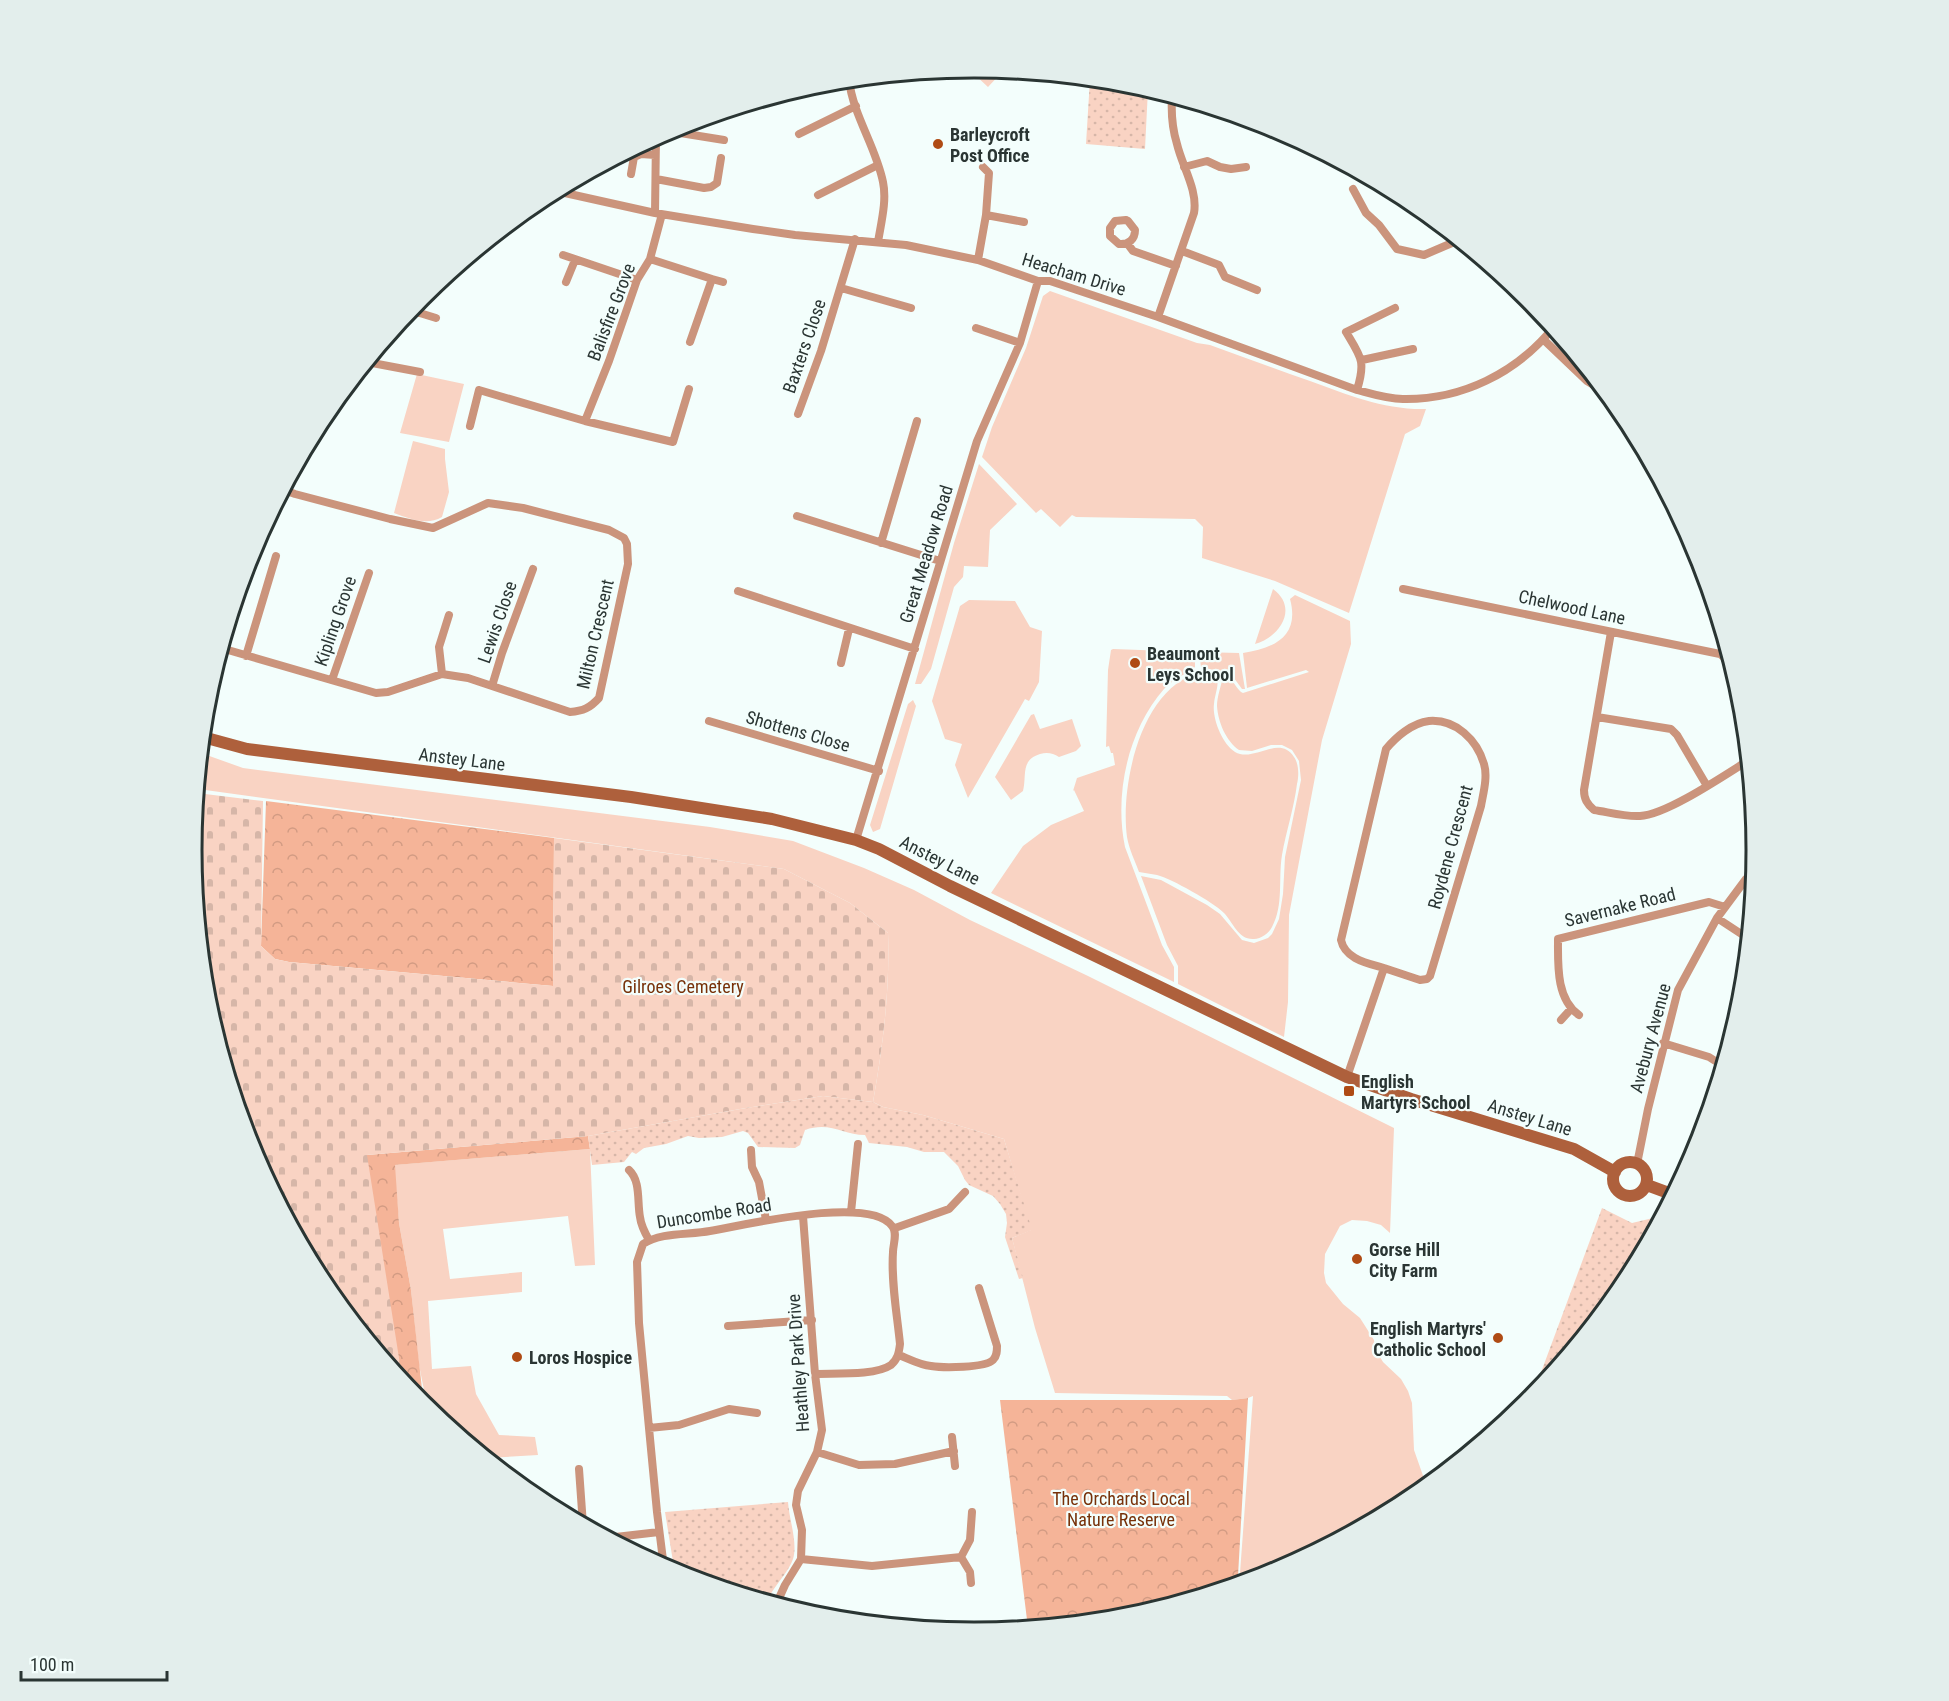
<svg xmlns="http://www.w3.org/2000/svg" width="1949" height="1701" viewBox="0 0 1949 1701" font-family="'Roboto Condensed',sans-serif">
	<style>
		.grass { fill: #f9d3c3 }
		.forest { fill: url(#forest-crowns) }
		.cemetery { fill: url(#cemetery-stones) }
		.park { fill: url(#park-dots) }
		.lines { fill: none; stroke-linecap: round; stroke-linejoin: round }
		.minor { stroke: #cb947c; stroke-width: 8 }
		.secondary { stroke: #ae603c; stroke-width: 12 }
		.poi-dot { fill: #af4b14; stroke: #f3fefc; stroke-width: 2 }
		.labels { text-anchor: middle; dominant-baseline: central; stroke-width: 4.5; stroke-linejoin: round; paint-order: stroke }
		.poi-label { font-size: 18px; font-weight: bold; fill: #2a3533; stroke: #f3fefc; text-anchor: start }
		.street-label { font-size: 18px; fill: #2a3533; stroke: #f3fefc }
		.park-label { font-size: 18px; fill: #773109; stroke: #f3fefc }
		.rim { fill: none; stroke: #2a3533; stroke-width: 3 }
	</style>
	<defs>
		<pattern id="forest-crowns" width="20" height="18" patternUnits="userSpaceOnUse" patternTransform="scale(1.5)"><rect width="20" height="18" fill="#f5b498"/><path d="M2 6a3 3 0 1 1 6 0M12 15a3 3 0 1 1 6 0" fill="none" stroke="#d29b83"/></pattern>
		<pattern id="cemetery-stones" width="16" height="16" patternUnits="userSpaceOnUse" patternTransform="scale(1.5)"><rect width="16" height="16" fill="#f9d3c3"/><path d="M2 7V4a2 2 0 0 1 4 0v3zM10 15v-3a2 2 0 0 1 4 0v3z" fill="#d6b6a8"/></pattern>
		<pattern id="park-dots" width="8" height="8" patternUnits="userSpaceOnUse" patternTransform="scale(1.5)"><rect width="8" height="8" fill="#f9d3c3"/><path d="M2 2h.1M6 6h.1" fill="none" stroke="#d6b6a8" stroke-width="1.8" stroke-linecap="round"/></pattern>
	</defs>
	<rect width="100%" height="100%" fill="#f3fefc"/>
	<path class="grass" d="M979 68 1000 70 1002 72 988 87 974 74Z
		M1050 291 1197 343 1210 345C1243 357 1276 369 1310 381 1348 395 1384 410 1426 409L1420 426 1405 434 1349 613 1275 581 1202 558 1203 527 1195 519 1076 517 1072 515 1060 527 1041 509 1036 513 982 457 992 427 1026 348 1043 296Z
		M417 374 464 384 449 442 400 433Z
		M413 441 445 449V459L449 492 442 517C427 526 410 519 394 513Z
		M979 464 1017 504 990 530 988 567 964 566 963 577 954 587 931 669 921 684H915L954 543Z
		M1273 589C1299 608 1280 637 1255 644Z
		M1295 595 1350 621 1351 644 1322 740 1289 915 1288 1002 1284 1037 1178 984V966L1167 945 1141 876 1161 880 1207 905 1220 914 1242 940 1254 943 1268 938 1272 934 1279 919 1283 894 1285 857 1301 780 1299 761 1292 750 1282 745H1271L1252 751 1239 750C1226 741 1218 722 1217 706 1217 697 1221 686 1223 677 1234 677 1235 689 1243 693L1309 672 1306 670 1247 688 1243 653C1275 648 1300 636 1290 599Z
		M969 600 1015 601 1030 627 1042 631 1039 682 1029 701 1025 699 968 798 955 765 962 744 945 739 932 701 960 606Z
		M1113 649 1195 652V667C1185 675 1173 679 1164 689 1128 730 1114 794 1125 847L1162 945 1174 967V982L991 893 1023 846 1051 825 1084 811 1074 790 1073 791 1077 778 1115 765 1113 753H1111L1109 746 1106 747 1108 670 1111 650Z
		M1199 652 1239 653 1245 689H1242L1231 674 1201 667Z
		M1202 672H1209L1217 677C1219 687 1215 693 1214 704 1212 718 1222 744 1235 752 1254 763 1279 734 1294 757 1299 764 1299 776 1297 784 1294 808 1286 832 1282 855 1278 879 1284 905 1272 927 1269 933 1261 939 1254 939 1238 940 1233 922 1224 913 1213 902 1172 879 1157 875 1151 874 1145 873 1139 872 1135 861 1129 849 1127 837 1120 785 1141 685 1202 672Z
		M913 700 916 706 880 829 873 832 870 825 908 704Z
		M1034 714 1040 729 1072 719 1081 746 1076 751 1059 757C1053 753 1047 752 1040 754 1020 760 1027 776 1023 791L1011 800 995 777 1031 715Z
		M201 753 243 768 710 827 793 841 864 868 914 890 970 920 1088 976 1394 1128 1390 1233 1381 1225 1367 1221 1352 1220 1340 1226 1325 1254 1324 1273 1326 1283 1343 1304 1360 1318 1374 1340 1375 1349 1383 1362 1401 1379 1408 1391 1412 1403 1414 1450 1427 1487 1409 1502 1278 1572 1240 1573 1253 1396 1248 1398 1232 1400 1227 1396 1055 1393 1035 1328 1012 1238 1031 1230 1004 1139 923 1115 883 1107 873 1102C883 1046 890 990 888 933L850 903 784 869 198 789Z
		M590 1149 595 1265 575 1266 568 1216 443 1229 450 1279 522 1272V1292L428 1301 432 1369 471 1366 476 1394 499 1435 535 1437 538 1455 487 1458 428 1410 419 1365 411 1290 399 1223 394 1165Z"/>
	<path class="forest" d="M266 801 554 838 553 986 289 962 275 959 261 946Z
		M223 1050 367 1155 588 1136 590 1149 395 1165 399 1223 411 1290 424 1407 403 1383 402 1377 396 1374 251 1150 224 1060Z
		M1248 1398 1238 1576 1269 1575 1127 1619 1028 1628 1000 1400H1232Z"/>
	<path class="cemetery" d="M197 793 263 801 261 946 275 959 289 962 553 986 554 838 784 869 850 903 888 933C890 990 883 1046 873 1102L823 1096 746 1108 588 1136 367 1155 402 1377 396 1374 323 1285 251 1150 206 1003 192 850Z"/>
	<path class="park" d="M1090 79 1128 83 1148 89 1145 149 1086 144Z
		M823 1096 873 1102 883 1107 923 1115 1004 1139 1032 1230 1012 1238 1023 1278 1019 1279 1005 1237 1007 1223 1006 1214 1000 1204 993 1196 969 1185 965 1180 958 1166 944 1152H924L907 1147 869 1143 865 1135C843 1135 830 1121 805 1130L800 1145 795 1148 758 1147 748 1133 743 1131 722 1137 699 1138 688 1136 666 1144 644 1148 636 1154 632 1152 624 1162 592 1165 588 1136 746 1108Z
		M1602 1208 1632 1223 1653 1218 1659 1222 1625 1286 1530 1402Z
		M788 1502C789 1519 798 1543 793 1559 790 1569 776 1585 770 1595L750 1597 675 1574 665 1512Z"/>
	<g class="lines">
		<path class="minor" d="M849 80C853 115 876 147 883 182 887 201 881 223 878 242
			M668 131 724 140
			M799 134 856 106
			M1184 167 1207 161 1220 167 1231 169 1246 167
			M631 174 634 157 641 154 655 155
			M656 179 704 188 711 187 717 183 721 158
			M1353 189 1366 213 1379 225 1397 249 1424 255 1459 240
			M556 191 655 213 753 229 795 235 906 245 978 260 1038 281H1050L1158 317 1357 390C1372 394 1387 399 1403 399 1462 400 1516 373 1553 328
			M818 195 878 165
			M655 213 656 137
			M986 215 1024 222
			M1126 220 1115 221 1110 228V236L1119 244C1129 245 1135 239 1135 230L1128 221
			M1127 243 1133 251 1176 266
			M1182 251 1219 265 1225 277 1257 290
			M563 255 637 280
			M650 259 712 279 690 342
			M978 260 986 215 989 173 983 167
			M712 279 723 282
			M566 282 575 260
			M841 288 911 308
			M410 310 436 318
			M419 313 426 293
			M1158 317 1194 213C1198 190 1182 166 1177 144 1172 128 1171 113 1172 96
			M976 328 1020 343
			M1544 340 1587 381 1607 393
			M1362 360 1413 349
			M367 362 420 372
			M1357 390C1366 361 1361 357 1346 332L1395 308
			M798 414 821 351 855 239
			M585 421 609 361 637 280 650 259 662 214
			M470 426 479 390 585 421 673 442 689 389
			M797 516 940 561
			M881 543 917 421
			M1403 589 1720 654 1732 664
			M738 591 915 649
			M1611 632 1584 790C1584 799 1587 804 1594 810 1608 812 1625 817 1640 816 1666 815 1725 775 1749 760
			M221 648 376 693 388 692 442 674 468 678 570 712C583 711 590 708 599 698L628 564 627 544 624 538 609 530 523 508 488 503 433 528 390 519 295 494 284 490
			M246 656 276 556
			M841 663 849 629
			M442 674 439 647 449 615
			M332 680 369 573
			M492 686 502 653 533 569
			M1597 717 1671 729 1677 735 1707 786
			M709 721 879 771
			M856 840 977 441 1020 343 1038 281
			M1717 918 1749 939
			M1579 1015C1556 999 1558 965 1558 939L1709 902 1725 907
			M1561 1020 1571 1009
			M1663 1043 1709 1057 1723 1066
			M1347 1077 1384 968C1367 963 1345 959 1341 940L1386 749C1396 737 1412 723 1429 721 1456 719 1477 740 1484 764 1488 777 1483 794 1481 806L1430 976 1427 979 1420 980 1384 968
			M751 1150 752 1167 759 1182 766 1220
			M1637 1164 1648 1109 1678 990 1717 918 1746 879 1756 870
			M629 1170C641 1181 637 1202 640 1217 641 1226 645 1233 649 1240
			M851 1212 858 1144
			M895 1228 949 1209 965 1192
			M728 1326 812 1320
			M899 1355C909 1359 920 1365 931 1366 943 1368 985 1368 993 1360 997 1356 997 1351 997 1346L979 1288
			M649 1428 679 1425 729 1409 757 1413
			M952 1437 955 1466
			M817 1452 859 1465 895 1464 954 1451
			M579 1469 583 1525
			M607 1538 659 1532
			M961 1557 970 1540 972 1512
			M961 1557 970 1572 971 1583
			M801 1559 872 1566 961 1557
			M664 1568 657 1512 639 1323 637 1262 643 1244C661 1232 689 1235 710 1231 745 1225 870 1195 892 1226 898 1233 893 1244 893 1252 891 1282 897 1314 900 1344 899 1352 898 1359 891 1365 875 1376 834 1373 815 1374
			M776 1605 785 1585 801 1559 802 1530 796 1505 798 1491 817 1452 822 1430 815 1374 803 1216"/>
		<path class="secondary" d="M203 737 247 749 631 797 772 819 856 840 879 849 950 886 1347 1077 1411 1099 1574 1149 1615 1172
			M1613 1179a17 17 0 1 1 34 0a17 17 0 1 1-34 0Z
			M1647 1185 1674 1195"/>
	</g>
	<g class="poi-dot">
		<circle cx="938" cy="144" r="6"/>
		<circle cx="1135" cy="663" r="6"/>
		<rect x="1343" y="1085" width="12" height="12" rx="3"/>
		<circle cx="1357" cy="1259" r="6"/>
		<circle cx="1498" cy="1338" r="6"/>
		<circle cx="517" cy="1357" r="6"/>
	</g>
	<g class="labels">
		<g class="poi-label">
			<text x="950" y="134">Barleycroft<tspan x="950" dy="21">Post Office</tspan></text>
			<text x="1147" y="653">Beaumont<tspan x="1147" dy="21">Leys School</tspan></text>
			<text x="1361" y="1081">English<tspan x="1361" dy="21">Martyrs School</tspan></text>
			<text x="1369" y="1249">Gorse Hill<tspan x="1369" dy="21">City Farm</tspan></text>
			<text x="1486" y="1328" text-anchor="end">English Martyrs'<tspan x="1486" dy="21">Catholic School</tspan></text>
			<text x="529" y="1357">Loros Hospice</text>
		</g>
		<g class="street-label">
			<text transform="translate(1074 274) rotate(17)">Heacham Drive</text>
			<text transform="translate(611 312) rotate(-69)">Balisfire Grove</text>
			<text transform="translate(804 346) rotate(-71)">Baxters Close</text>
			<text transform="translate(926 554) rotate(-73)">Great Meadow Road</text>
			<text transform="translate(1572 607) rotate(12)">Chelwood Lane</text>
			<text transform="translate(335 621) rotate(-71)">Kipling Grove</text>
			<text transform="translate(497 622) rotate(-71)">Lewis Close</text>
			<text transform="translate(595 634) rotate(-77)">Milton Crescent</text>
			<text transform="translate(798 731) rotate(16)">Shottens Close</text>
			<text transform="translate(462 759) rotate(7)">Anstey Lane</text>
			<text transform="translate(1450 847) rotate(-75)">Roydene Crescent</text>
			<text transform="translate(940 860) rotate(27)">Anstey Lane</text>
			<text transform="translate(1620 907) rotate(-14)">Savernake Road</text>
			<text transform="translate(1650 1038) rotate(-75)">Avebury Avenue</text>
			<text transform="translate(1530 1117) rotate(17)">Anstey Lane</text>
			<text transform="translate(714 1213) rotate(-9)">Duncombe Road</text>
			<text transform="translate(798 1363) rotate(-94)">Heathley Park Drive</text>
		</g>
		<g class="park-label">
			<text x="683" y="986">Gilroes Cemetery</text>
			<text x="1121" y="1498">The Orchards Local<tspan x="1121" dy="21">Nature Reserve</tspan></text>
		</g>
	</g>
	<path d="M0 0H1949V1701H0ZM202 850a772 772 0 1 1 1544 0a772 772 0 1 1-1544 0Z" fill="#e3eeec" fill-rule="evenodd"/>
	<path class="rim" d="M202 850a772 772 0 1 1 1544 0a772 772 0 1 1-1544 0Z"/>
	<path d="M21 1671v9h146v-9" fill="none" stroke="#2a3533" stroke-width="3"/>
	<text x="30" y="1671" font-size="18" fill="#2a3533" stroke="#f3fefc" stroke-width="4.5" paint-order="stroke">100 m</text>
</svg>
